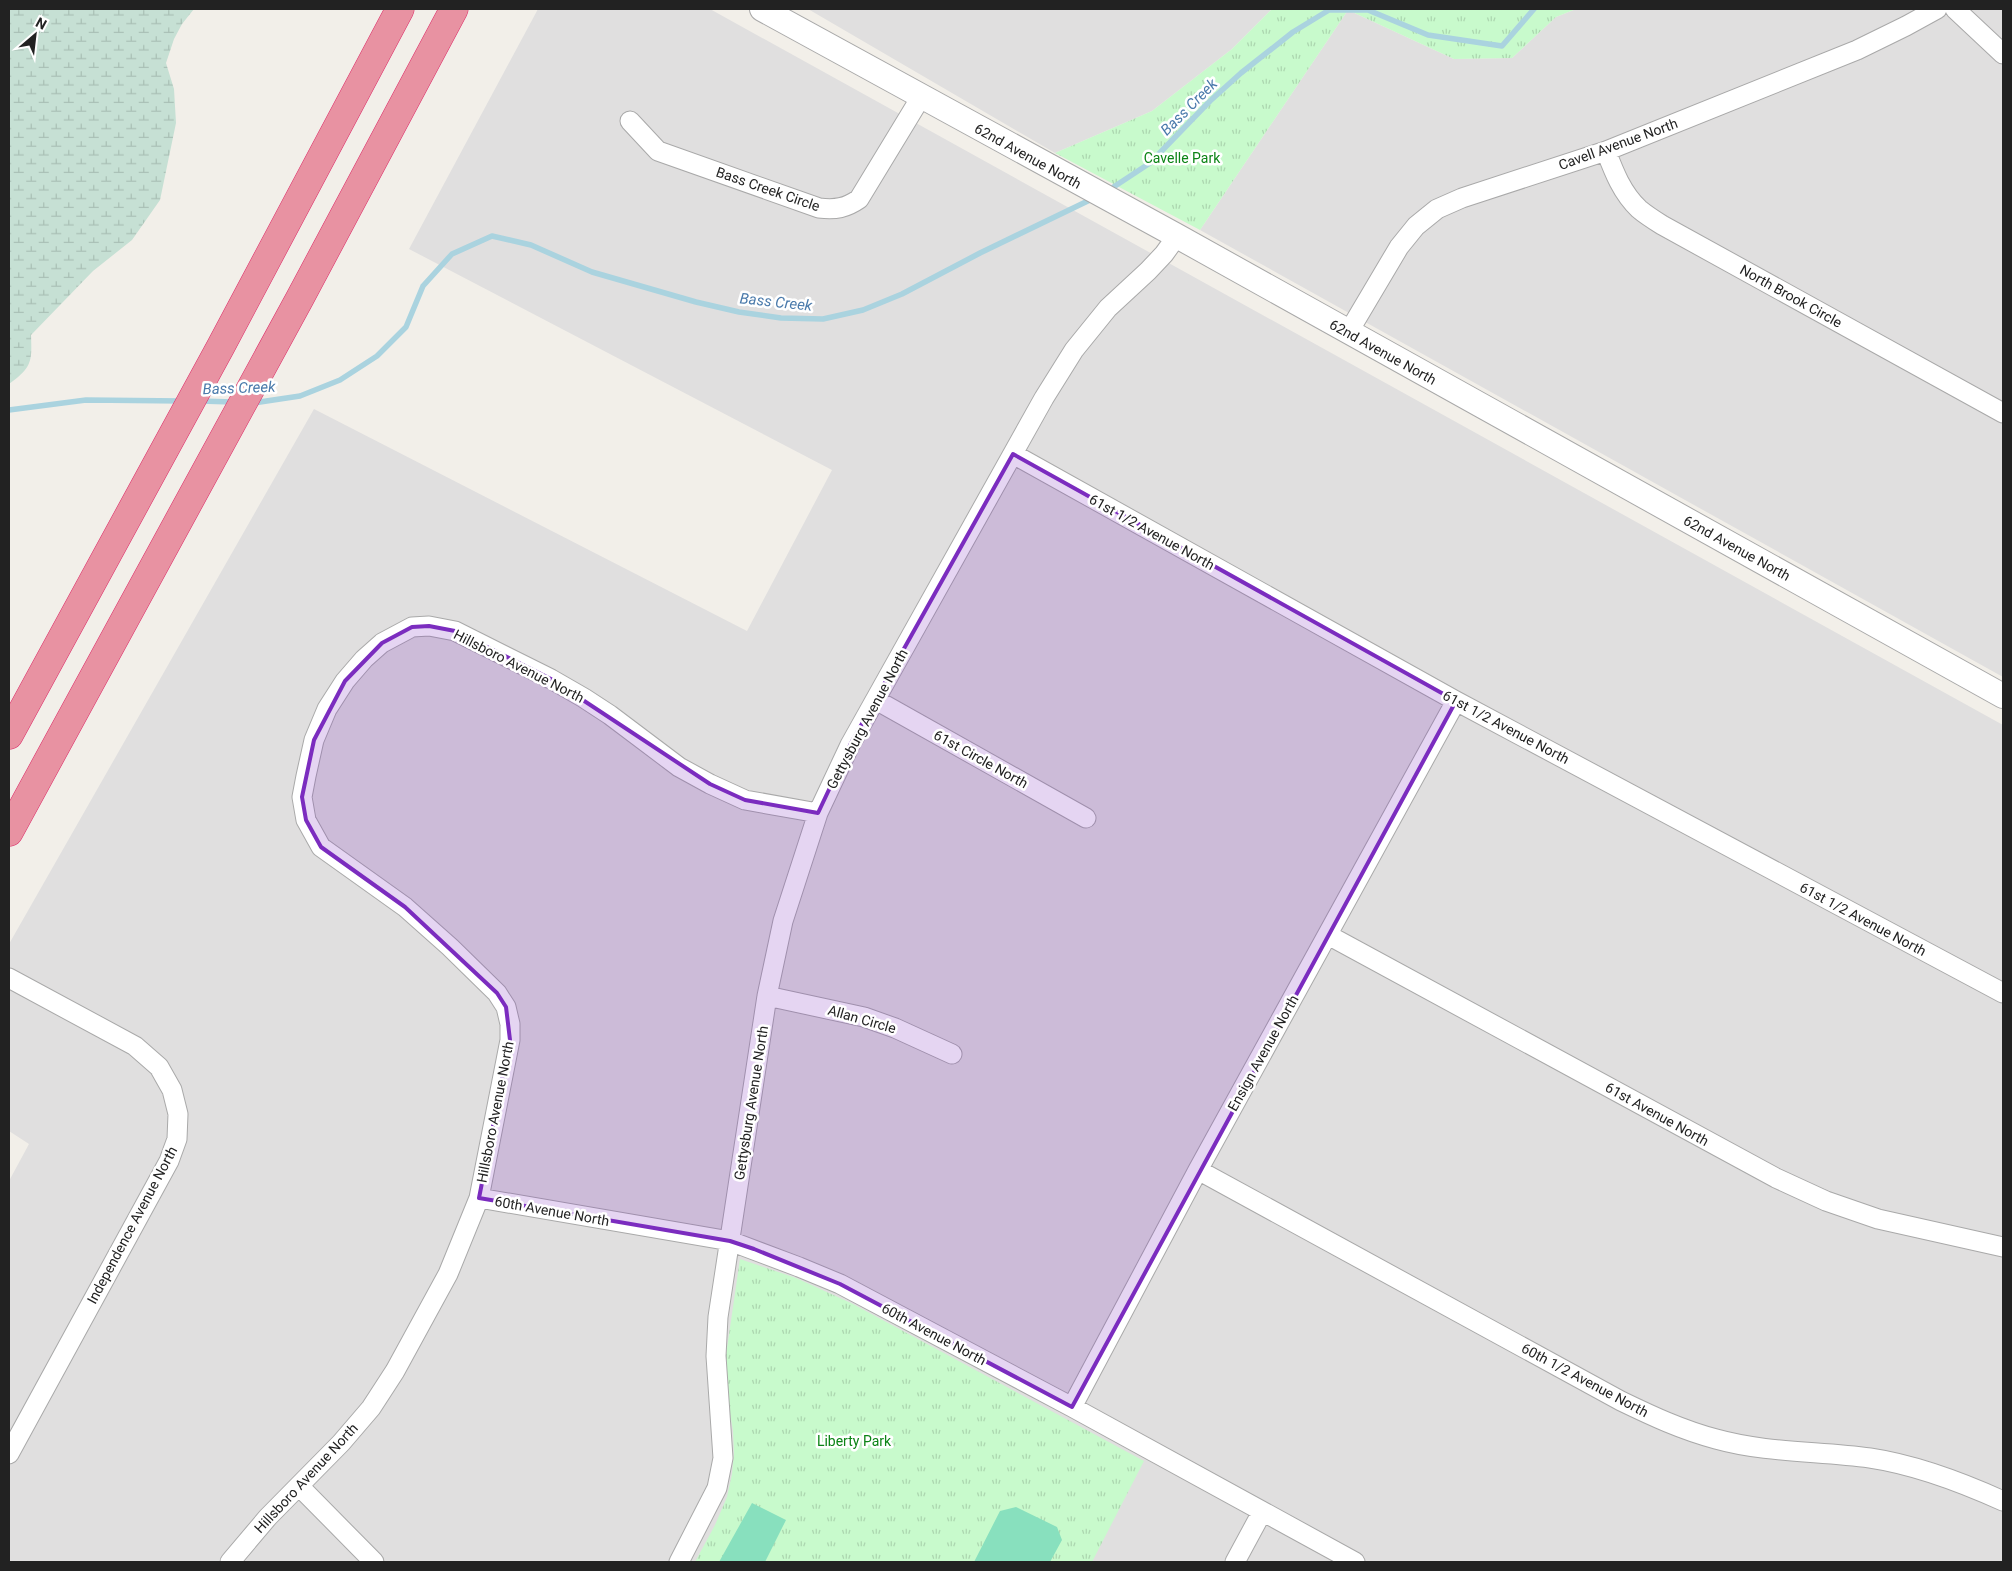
<svg xmlns="http://www.w3.org/2000/svg" width="2012" height="1571" viewBox="0 0 2012 1571" font-family="Roboto,sans-serif">
	<style>
		.residential { fill: #e0dfdf }
		.wetland { fill: url(#wetland-marsh) }
		.park { fill: url(#park-tufts) }
		.pitch { fill: #88e0be }
		.lines { fill: none; stroke-linecap: round; stroke-linejoin: round }
		.stream { stroke: #aad3df; stroke-width: 5.5 }
		.minor-casing { stroke: #a9a9a9; stroke-width: 21 }
		.tertiary-casing { stroke: #a9a9a9; stroke-width: 26 }
		.motorway-casing { stroke: #dc2a67; stroke-width: 29 }
		.minor { stroke: #fff; stroke-width: 19 }
		.tertiary { stroke: #fff; stroke-width: 24 }
		.motorway { stroke: #e892a2; stroke-width: 28 }
		.marked { fill: #7b2cbf; fill-opacity: 0.2; stroke: #7b2cbf; stroke-width: 4; stroke-linejoin: round }
		.labels { text-anchor: middle; dominant-baseline: central; stroke-width: 5; stroke-linejoin: round; paint-order: stroke }
		.street-label { font-size: 14px; fill: #222; stroke: #fff }
		.park-label { font-size: 14px; fill: #0c8416; stroke: #fff }
		.water-label { font-size: 15px; font-style: italic; fill: #4a7aab; stroke: #fff }
	</style>
	<defs>
		<pattern id="wetland-marsh" width="20" height="14" patternUnits="userSpaceOnUse" patternTransform="scale(1.25)"><rect width="20" height="14" fill="#c6e0d4"/><path d="M1 5h8M5 5V1M11 12h8M15 12V8" fill="none" stroke="#aac0b6"/></pattern>
		<pattern id="park-tufts" width="24" height="20" patternUnits="userSpaceOnUse" patternTransform="scale(1.25)"><rect width="24" height="20" fill="#c8facc"/><path d="M3 7l-1-3M5 7V3M7 7l1-3M15 17l-1-3M17 17v-4M19 17l1-3" fill="none" stroke="#acd6af"/></pattern>
	</defs>
	<rect width="100%" height="100%" fill="#f2efe9"/>
	<path class="residential" d="M538 9H710L2003 725V1562H9V1181L29 1144 9 1131V944L314 409 747 631 832 470 409 249Z
		M808 9H1272L1232 49 1152 111 1055 153Z
		M1576 9H2003V677L1200 230 1348 10 1454 59 1512 58 1556 17Z"/>
	<path class="wetland" d="M9 9H194L182 24 174 39 166 63 174 89 176 123 160 200 132 240 93 271 31 335C32 362 32 367 9 384Z"/>
	<path class="park" d="M1272 9H1576L1556 17 1512 58 1454 59 1348 10 1200 230 1055 153 1152 111 1232 49Z
		M740 1259 796 1278 851 1303 1144 1461 1092 1562H695L715 1525 727 1497 732 1474 734 1453 733 1431 729 1407 726 1355Z"/>
	<path class="pitch" d="M752 1503 786 1520 765 1562H719Z
		M1016 1507 1057 1527 1062 1540 1050 1562H974L1000 1511Z"/>
	<g class="lines">
		<path class="stream" d="M1109 190 1150 163 1210 101 1241 73 1293 32 1329 10H1368L1428 35 1502 46 1534 9
			M200 401 233 402
			M253 403 300 396 340 380 377 356 406 327 423 286 452 254 492 236 531 245 592 272 696 302 739 312 781 318 823 319 863 310 902 294 980 253 1094 198
			M9 410 86 400 183 401"/>
		<defs>
			<path id="minor" d="M1955 9 2003 54
				M630 121 658 151 819 208C836 210 846 208 859 199L921 97
				M1606 151C1614 172 1622 193 1639 209 1646 215 1654 220 1662 225L2003 413
				M1348 333 1399 247 1416 226 1437 209 1462 198 1606 151 1857 50 1906 26 1937 9
				M1013 454 1456 701 2003 993
				M876 700 1086 818
				M1328 935 1776 1178 1826 1201 1878 1219 2003 1247
				M9 978 135 1046 159 1067 172 1090 178 1114 177 1139 169 1161 9 1454
				M767 996 864 1017 895 1028 952 1054
				M1198 1170 1621 1401C1652 1416 1682 1430 1716 1439 1766 1453 1819 1451 1870 1458 1917 1465 1961 1482 2003 1501
				M479 1198 730 1241 799 1267 840 1284 1072 1407 1355 1562
				M1072 1407 1198 1170 1456 701
				M299 1486 374 1562
				M230 1562 268 1517 341 1443 371 1408 395 1371 448 1274 479 1198 510 1040V1024L506 1007 497 993 450 947 405 907 321 847 306 820 302 797 306 776 314 740 327 709 345 681 364 659 382 643 412 627 429 626 455 631 551 679 584 698 610 715 679 767 710 784 745 800 818 813
				M679 1562 717 1488 723 1458 716 1356 718 1317 767 996 783 921 818 813 850 745 1044 398 1074 350 1108 308 1148 271 1164 254 1177 236
				M1235 1562 1262 1512"/>
			<path id="tertiary" d="M762 9 1177 236 2003 696"/>
			<path id="motorway" d="M9 735 221 346 400 9
				M9 832 300 298 454 9"/>
		</defs>
		<use href="#minor" class="minor-casing"/>
		<use href="#tertiary" class="tertiary-casing"/>
		<use href="#motorway" class="motorway-casing"/>
		<use href="#minor" class="minor"/>
		<use href="#tertiary" class="tertiary"/>
		<use href="#motorway" class="motorway"/>
	</g>
	<path class="marked" d="M1013 454 1456 701 1072 1407 840 1284 754 1249 730 1241 479 1198 510 1040 506 1007 497 993 405 907 321 847 306 820 302 797 314 740 345 681 382 643 412 627 429 626 455 631 551 679 710 784 745 800 818 813 850 745Z"/>
	<g class="labels">
		<g class="street-label">
			<text transform="translate(1618 144) rotate(-20)">Cavell Avenue North</text>
			<text transform="translate(1028 156) rotate(29)">62nd Avenue North</text>
			<text transform="translate(768 189) rotate(19)">Bass Creek Circle</text>
			<text transform="translate(1791 296) rotate(29)">North Brook Circle</text>
			<text transform="translate(1383 352) rotate(29)">62nd Avenue North</text>
			<text transform="translate(1152 532) rotate(29)">61st 1/2 Avenue North</text>
			<text transform="translate(1737 548) rotate(29)">62nd Avenue North</text>
			<text transform="translate(519 666) rotate(27)">Hillsboro Avenue North</text>
			<text transform="translate(867 719) rotate(-62)">Gettysburg Avenue North</text>
			<text transform="translate(1506 727) rotate(28)">61st 1/2 Avenue North</text>
			<text transform="translate(981 759) rotate(29)">61st Circle North</text>
			<text transform="translate(1863 919) rotate(28)">61st 1/2 Avenue North</text>
			<text transform="translate(862 1019) rotate(16)">Allan Circle</text>
			<text transform="translate(1263 1053) rotate(-61)">Ensign Avenue North</text>
			<text transform="translate(751 1103) rotate(-81)">Gettysburg Avenue North</text>
			<text transform="translate(495 1112) rotate(-79)">Hillsboro Avenue North</text>
			<text transform="translate(1657 1114) rotate(29)">61st Avenue North</text>
			<text transform="translate(552 1211) rotate(10)">60th Avenue North</text>
			<text transform="translate(132 1225) rotate(-62)">Independence Avenue North</text>
			<text transform="translate(934 1334) rotate(28)">60th Avenue North</text>
			<text transform="translate(1585 1380) rotate(28)">60th 1/2 Avenue North</text>
			<text transform="translate(306 1478) rotate(-47)">Hillsboro Avenue North</text>
		</g>
		<g class="park-label">
			<text x="1182" y="158">Cavelle Park</text>
			<text x="854" y="1441">Liberty Park</text>
		</g>
		<g class="water-label">
			<text transform="translate(1189 107) rotate(-45)">Bass Creek</text>
			<text transform="translate(776 302) rotate(6)">Bass Creek</text>
			<text transform="translate(239 388) rotate(-2)">Bass Creek</text>
		</g>
	</g>
	<rect width="2012" height="1571" fill="none" stroke="#222222" stroke-width="20"/>
	<g transform="translate(35 35) rotate(28)" stroke="#ffffff" stroke-width="4" paint-order="stroke">
	<path d="M0-4L9 19L0 12L-9 19Z" fill="#222222"/>
	<text y="-8" font-size="14" font-weight="bold" text-anchor="middle" fill="#222222">N</text>
	</g>
</svg>
